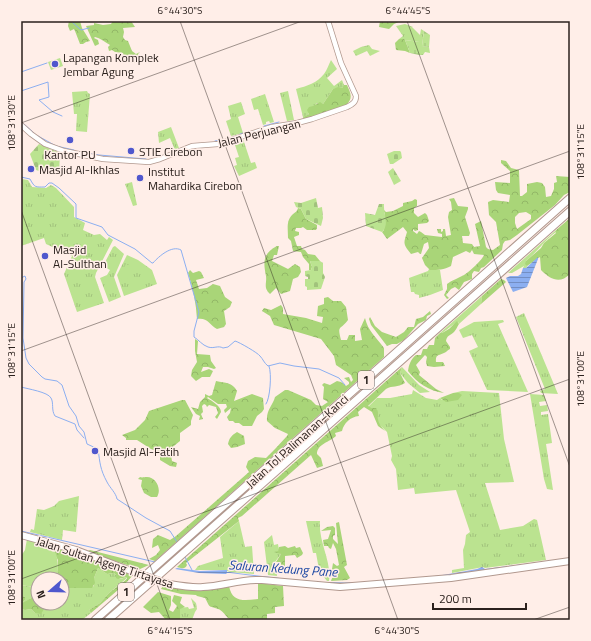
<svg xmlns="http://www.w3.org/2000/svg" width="591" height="641" viewBox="0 0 591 641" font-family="'Titillium Web',sans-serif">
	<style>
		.grass { fill: url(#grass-tufts) }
		.forest { fill: url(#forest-crowns); fill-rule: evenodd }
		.wetland { fill: url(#wetland-marsh) }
		.cemetery { fill: url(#cemetery-stones) }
		.pitch { fill: #bbe390 }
		.water { fill: url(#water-rules) }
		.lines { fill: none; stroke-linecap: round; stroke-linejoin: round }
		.stream { stroke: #8caff1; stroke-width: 1 }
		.minor-casing { stroke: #b1988e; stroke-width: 6 }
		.major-casing { stroke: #b1988e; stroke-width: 8 }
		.highway-casing { stroke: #b1988e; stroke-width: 9 }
		.minor { stroke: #fff; stroke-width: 4.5 }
		.major { stroke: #fff; stroke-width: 6 }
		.highway { stroke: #fff; stroke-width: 7 }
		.major-bridge-casing { stroke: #b1988e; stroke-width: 8; stroke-linecap: butt }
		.major-bridge { stroke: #fff; stroke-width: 6 }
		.ticks { fill: none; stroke: #2b211d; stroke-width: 1; stroke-opacity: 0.45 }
		.poi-dot { fill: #4f57cd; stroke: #ffeee8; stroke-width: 1.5 }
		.labels { text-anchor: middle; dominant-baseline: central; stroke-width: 3; stroke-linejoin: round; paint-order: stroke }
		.shield { fill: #ffeee8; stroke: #6b5e5a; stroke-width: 1 }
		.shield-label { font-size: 11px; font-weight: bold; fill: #2b211d }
		.poi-label { font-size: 12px; fill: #2b211d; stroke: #ffeee8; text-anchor: start }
		.street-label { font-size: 12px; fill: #2b211d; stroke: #ffeee8 }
		.water-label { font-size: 13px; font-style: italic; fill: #1b46a3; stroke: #ffeee8 }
		.neatline { fill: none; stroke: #2b211d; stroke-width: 1.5 }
		.ticks-label { font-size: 10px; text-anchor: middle; fill: #2b211d }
	</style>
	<defs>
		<pattern id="grass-tufts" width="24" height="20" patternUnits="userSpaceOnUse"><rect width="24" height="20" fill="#bbe390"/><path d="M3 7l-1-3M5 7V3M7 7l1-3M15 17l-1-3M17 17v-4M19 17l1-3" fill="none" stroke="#a1c27c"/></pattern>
		<pattern id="forest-crowns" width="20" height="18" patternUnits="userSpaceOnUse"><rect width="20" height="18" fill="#a9d578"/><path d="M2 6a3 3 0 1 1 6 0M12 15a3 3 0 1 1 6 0" fill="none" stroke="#92b767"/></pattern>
		<pattern id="wetland-marsh" width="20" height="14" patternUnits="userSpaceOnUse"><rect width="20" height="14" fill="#bbe390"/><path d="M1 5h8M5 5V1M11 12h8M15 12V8" fill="none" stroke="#a1c27c"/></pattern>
		<pattern id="cemetery-stones" width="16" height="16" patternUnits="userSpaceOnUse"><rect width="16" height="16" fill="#bbe390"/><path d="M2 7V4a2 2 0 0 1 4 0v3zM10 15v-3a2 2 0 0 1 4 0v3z" fill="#a1c27c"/></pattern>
		<pattern id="water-rules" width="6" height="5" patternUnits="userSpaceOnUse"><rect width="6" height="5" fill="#8caff1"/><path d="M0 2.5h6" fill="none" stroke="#738ec3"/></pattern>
	</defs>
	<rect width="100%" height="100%" fill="#ffeee8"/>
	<path class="grass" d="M405 24 413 27H412L420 35 421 29 424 31 422 46 429 47 430 53 425 52 423 55H419V42L399 39 403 36 396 26Z
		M369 45 372 49 380 51 370 56 367 51 356 56 353 51 361 47Z
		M331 60 337 69 327 78 334 86 342 80 344 85 342 88 333 89 323 104 317 103C312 108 310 115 303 117L296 89C307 86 317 83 324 74 327 70 329 64 331 60Z
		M87 91 88 93 90 94 87 132 76 131 77 114H74L72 92Z
		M288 91 294 120 287 121 280 93Z
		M265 94 274 122 270 123 269 121 266 122V124L263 125 258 109 254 110 251 99Z
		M241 102 245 114 238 117 243 133 231 136 226 121 231 119 228 106Z
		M171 127 179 148 175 150 170 138 159 143 158 132Z
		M243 139 251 163 255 162 257 168 239 176 234 166 237 165 235 158 239 157 234 142Z
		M21 179 28 180 32 187 46 188 51 185 56 188 74 207V217L85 223 83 230 94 235 100 234 107 240 109 237 113 240 96 273 95 277 104 303 77 312 64 274 72 256 46 244 44 238 21 246Z
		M132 182 137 205 133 206 125 184Z
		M555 231 556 232C544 241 537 252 526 261L527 266 528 265 526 268H523L524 266 512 273H508Z
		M115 246 124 254 114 277 121 297 109 302 100 278 107 275 110 270 103 266 113 247Z
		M127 255 138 260 152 270 157 284 124 296 117 275Z
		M429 269 440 270 443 290 430 295 419 298V295L415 294 414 292H411L409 278 428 271Z
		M482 296 481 304 459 324 458 322C456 322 445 331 442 333H440Z
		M524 313 558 394 541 393 540 391 545 389 516 317Z
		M503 320 504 322 498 324 528 392 487 390 469 351 478 347 472 335 463 338 459 330 474 322Z
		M402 367 419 385 430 392 420 393 408 383 400 373Z
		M413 390 426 398 437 400 440 398 442 400 456 394 453 393 462 391 499 393 504 439 514 482 485 483 500 530 523 526 534 519 537 520 546 560 485 568 483 567 452 573V570L464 568 463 550 465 544 466 535 470 532 456 490 415 494 414 488 398 490 396 469 391 460 392 456 387 432 378 423 376 409 368 407 377 398H390L412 394Z
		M530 394 544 395 546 401 539 402 540 406 547 405 548 411 541 412V415L548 414 552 443 546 444 553 490 547 489 544 479Z
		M79 496 76 532 63 530 62 540 30 532 31 529 34 530 37 509 44 510 54 506 59 501Z
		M239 521 245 547 252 546 254 574 230 572 227 571V570H195L198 566 223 558 220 537Z
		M306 521H320C318 541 332 562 329 581H327L323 576 320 575 316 553H313Z
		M272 535 274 545 278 544 279 550 278 551 281 554 275 562 277 576 268 575 264 542Z
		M98 568 107 574 114 573 120 579 127 577V578L109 593 100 603 89 610 91 613 82 620H22L21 609 25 610 31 609 35 613 46 603H62V588H89L94 586V578Z
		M21 585 38 588V600L33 597 21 604 25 600V597L23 596 21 597Z
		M191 598 196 603 197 609 195 612 192 620H180L179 614 180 608 188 607 189 609 194 608Z"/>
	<path class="forest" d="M69 21H80L82 28 90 41 86 42 83 44H80L75 31 74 29 70 31 68 26Z
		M113 21H131L135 27 123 28 124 32 123 37 125 40 128 41 132 51 136 54 140 52 138 54 140 62 135 63H131L130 60 127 61 125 59 123 53 115 52 112 50 109 51 108 47 110 45C105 42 100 38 95 37L94 38 98 40 99 44 95 46 94 44 86 26 94 25V23L103 25 111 24Z
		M380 21H401L394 24 389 29 379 27Z
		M399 39H404L405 40 410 53 405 51 396 50 395 43Z
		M344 85H347C350 92 354 98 346 105L304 120 303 117 309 114 307 110 309 107 313 106 320 102 323 104 333 89 338 87 342 88Z
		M501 160 506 161 511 168 519 170 520 196H522L527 192V184L537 182 542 183 545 187 546 197 551 196 554 189V183L557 182 556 176 570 177V192L564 195 555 205 517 235 510 240 505 241 503 244 502 250 484 267 481 268 479 272 474 271 472 274V279L464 282 459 290 455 287 451 289 446 295 449 298 447 299 444 295 447 289V284C452 280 459 278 464 275 470 271 482 260 484 255L474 254 472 250 470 253 466 251 453 257 451 266C444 270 438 270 430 270L425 265 422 258 429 248 428 242 424 244 421 254H420L418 252 411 254C402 243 404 243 407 232L403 227 387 239 382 232 384 230 385 214 383 209 386 212 393 211 403 206V203L412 201 415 199 417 200V206L414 208V213L418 217 425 213 427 215 429 221 427 223 418 224V230L415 231 413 229V231L417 234 419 231 421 232 425 235 442 237V234L438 233 437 229H441V232L443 231V229H445L446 236 451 235 448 217 449 212 452 210 451 202 449 199 454 198 458 206 468 207V209L465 217 470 233 469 236H462L463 243 472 244 474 247 480 246 475 224 481 221 486 247 488 249 493 250 500 245 496 222 489 215 488 202 493 200 509 202 510 195 498 193 496 190 495 182 510 183V171L501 163ZM526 212 531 215V219L517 229 515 223V217L519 213Z
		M298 208 301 209 306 219 317 225V228L316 230H307L303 227 301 228H296L295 231 299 232V235L294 237 297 246H301L302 249 305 250 308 254 315 255 320 261H310L312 267 311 270H309V264L303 257 301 252 293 251 291 241 288 238C288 230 286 221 292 215 295 212 297 212 298 208Z
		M570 218V274C560 284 551 280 541 270L540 257 527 266 525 264 526 261 541 248 544 243 556 233 555 231Z
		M277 246H279L277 255H274L272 261 288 269 295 264 300 267 301 272 298 277 293 279 290 291 281 294 276 288 270 294C263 287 267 284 266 276 263 262 263 253 277 246Z
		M190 270 193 273 199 271 201 272 204 278 196 280 199 289 207 288 213 284 220 286 225 297 232 302 230 307 224 311 226 324 224 327 217 329C209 324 207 317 197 319 196 303 193 288 188 273Z
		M501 279 504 280 506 282 481 304 482 296Z
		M328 297 333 301H341L346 307 348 320C340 331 337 324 341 340H347L349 335H355V341L362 340 360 329 365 318C368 331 376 337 384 348V357L155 561 149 559 156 555 160 550 158 545 152 548 153 539 158 535 170 540 176 536 249 472 246 467 248 461 255 457 266 458 275 449 287 436 288 434 275 428 267 421C266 410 273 405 275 397L285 390H288L311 400 316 405 322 406 328 402 323 399 324 387 322 385 324 383 330 385 337 381 341 382 346 386 349 384V382L344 378 349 377 351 382 353 380 351 375 336 365 334 356 321 339 274 325 270 316 262 311 264 308 271 310 281 305 283 308V314L306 318 322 323 323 317 317 316 318 306 324 304V298Z
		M430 311 431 314 427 316 426 320 418 324 404 340 397 344H392L387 346 371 325 369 319 370 317 375 326 382 332 396 337 404 332 408 327H414L416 319 423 317Z
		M457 321 459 324C457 327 456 330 454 332 450 336 447 335 446 341L450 347V349C448 350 447 351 446 352 440 356 435 353 436 362H443L445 366 434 367 427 366 426 362 427 357 425 355 416 365 420 372 419 375 436 389 444 393C429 391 417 383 408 371 409 364 411 359 416 355H421L423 349H427L429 345H434L435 338 440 333H442L449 329Z
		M195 339 198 341 197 354 210 355 211 361 216 368 214 369 208 367H203L201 372 209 369 213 371 210 377H202L196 381 191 376 192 370 197 362 195 351Z
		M402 367 400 373 405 383C397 388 393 385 386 389L368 406 372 408H376L378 412C377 421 379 424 385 431L378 426 372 412 364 407 358 412 359 416C350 417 344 423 342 431L335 433 336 436C330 442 317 444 317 454L321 458 323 466 317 468 311 455 242 516 238 518 239 521 186 563 187 565C185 570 181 568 177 567Z
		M216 381C226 383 232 382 237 391L234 401 252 394 263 398 264 409 262 412 257 416 252 426H243L239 423H235L233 421H229L227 417 230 413 231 408 225 413 224 410 227 407 226 404H218L208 397 207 398C212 401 221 406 221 412L217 419 215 417 218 413 216 407 209 405 207 407 206 405 204 404 202 406 203 412 201 414 203 419 199 420 200 416 196 414 191 407 198 409 200 402 205 397V394L209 396 212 395Z
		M453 393H459L462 395 458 400 446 402 440 398Z
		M182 400H185L193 415 191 421V425L180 433V441L169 450 168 454 171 455 172 461 177 463 176 467 170 466 160 460V456L163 455 162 453 151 449 137 440H126V438L122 435 135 430 145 420 149 411Z
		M237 432 244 436 245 444 237 447 231 448 228 444C229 438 232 435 237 432Z
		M140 477C142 478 144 477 147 477 156 477 162 489 157 497H151L144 493 141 486 142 480 138 479Z
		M339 522 347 565 344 567 350 578 347 580 331 581 334 572 332 569 333 563 337 566 339 565 336 549 333 543 331 549 329 548 328 546H324L323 540 328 539 331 530 321 531 327 527 333 526 335 528V535L333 536V539L338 544 336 523Z
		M49 544 85 555 134 574 125 584 91 613 89 610 100 603 109 593 127 579V577L118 579 116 578V575L114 573 107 574 98 568 94 578 95 583 92 588H62V579H57L58 560Z
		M285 546 288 548 295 546 296 548 300 547 303 553 302 555 297 558 295 555 285 556V569L283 571 280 562H276L281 554 274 552 278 551 279 547Z
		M90 550 149 565 140 569 86 552Z
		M258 583 283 586 284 606 275 607V613L267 614V620C258 620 235 622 228 618 225 615 222 610 218 609 206 605 211 608 205 598L197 596 196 595 181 594 161 589 164 584 180 589 202 590 229 586C232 602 243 601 258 599Z
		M158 592 171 596V605L169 610 173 612 177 606 172 601 174 595 182 597 180 603 185 607 180 609V620H166L159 612 151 613 143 607Z
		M23 596 25 597V600L22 603 33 597 38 600V603H46L42 607 44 609 41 614 35 613 31 609 25 610 21 609V597Z"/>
	<path class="wetland" d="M424 31 430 35 429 47 422 46Z
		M405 40 420 42 419 55 410 53Z"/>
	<path class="cemetery" d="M39 144 60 153 59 173 51 175 36 170 30 154Z
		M394 151H400L401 152 402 158 393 164H390L387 154Z
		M393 168 401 181 394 185 388 172Z
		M316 198 318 208 322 207 323 218 321 226 306 219 301 209 296 207 294 202 301 203Z
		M379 204H384C383 214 390 224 382 232L366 226 365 213 375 215Z
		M310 261H320L323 263V273L325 277 321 289 307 290V287L305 286V279H308V277L305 276V271L311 270 312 267Z"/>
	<path class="pitch" d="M60 58 63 66 51 70 48 62Z
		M126 264 133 268 126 281 119 278Z
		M27 539C33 541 42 541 48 544 60 550 58 569 57 579H38V588L21 585V556L25 550Z"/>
	<path class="water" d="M538 257V259L527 287 513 292 506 278 510 276H518L521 274 523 268H526Z
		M570 558 485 570 483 572 453 576 347 584H321L230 573H227L226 574 199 573 175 569 177 568 200 571 227 570V572H230C261 576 291 580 322 582 373 584 426 579 477 569L482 567 485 569Z"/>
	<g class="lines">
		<path class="stream" d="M71 21 81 30 89 28
			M21 72 47 63
			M21 91 48 82 49 97 39 100 53 112 62 116
			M24 124 34 133
			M264 126 279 122
			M240 134 243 133
			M38 136 56 146 74 150
			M215 141 220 140
			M88 153 99 155 146 159
			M21 177 30 179C35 188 35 187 45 187L49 183H52L59 188 76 204V218L102 227 108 235 135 249 152 263H153C159 256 172 245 181 250L199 312 194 331V337C199 340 202 345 208 347 214 349 218 345 223 348L228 347 235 341C239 342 258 353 260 356 263 359 264 363 268 366L280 363 294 366 319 369 339 378 345 385
			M21 278 25 276 26 279 24 282 23 338 26 358 29 364 42 377 45 379 57 381 62 385 69 406 76 416 79 426 84 432 87 444 98 449C100 463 100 469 107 482 110 488 116 493 117 499L146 518 170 531 177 542
			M21 387C28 389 48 392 51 398 54 403 51 410 55 416L75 424 77 430 84 438
			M266 404C270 399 272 374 269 366
			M21 531 155 562
			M185 557 192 570"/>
		<defs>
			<path id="minor" d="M21 125 31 134 45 144 64 151 103 159 149 162 160 159 192 146 218 144 272 127 297 123 312 119 347 107C353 104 356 102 356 96L341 63 328 21"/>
			<path id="major" d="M21 535 76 550 131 571
				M169 584C181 586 192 588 203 587 223 586 242 579 262 580L340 587 451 578 570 561"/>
			<path id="highway" d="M95 620 570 198
				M108 620 570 211"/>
		</defs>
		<use href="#minor" class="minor-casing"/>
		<use href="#major" class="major-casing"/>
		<use href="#highway" class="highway-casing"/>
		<use href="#minor" class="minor"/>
		<use href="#major" class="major"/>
		<use href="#highway" class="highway"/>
		<defs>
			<path id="major-bridge" d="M131 571 169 584"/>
		</defs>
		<use href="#major-bridge" class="major-bridge-casing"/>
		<use href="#major-bridge" class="major-bridge"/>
	</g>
	<path class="ticks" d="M180 21 398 620M407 21 570 467M21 123 302 21M21 210 170 620M21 351 570 151M21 579 570 379M533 620 570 607"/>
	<g class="poi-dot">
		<circle cx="55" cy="64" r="4"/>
		<circle cx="70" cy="140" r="4"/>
		<circle cx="131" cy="151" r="4"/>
		<circle cx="31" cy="169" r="4"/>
		<circle cx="140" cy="178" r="4"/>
		<circle cx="45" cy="256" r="4"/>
		<circle cx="95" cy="451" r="4"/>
	</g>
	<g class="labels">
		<g class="shield">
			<rect x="358" y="371" width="16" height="18" rx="3"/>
			<rect x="118" y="583" width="16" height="18" rx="3"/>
		</g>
		<g class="shield-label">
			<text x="366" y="380">1</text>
			<text x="126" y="592">1</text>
		</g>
		<g class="poi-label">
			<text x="63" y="57">Lapangan Komplek<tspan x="63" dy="14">Jembar Agung</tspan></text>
			<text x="139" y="151">STIE Cirebon</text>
			<text x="70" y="154" text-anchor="middle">Kantor PU</text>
			<text x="39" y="169">Masjid Al-Ikhlas</text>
			<text x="148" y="171">Institut<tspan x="148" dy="14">Mahardika Cirebon</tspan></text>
			<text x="53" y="249">Masjid<tspan x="53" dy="14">Al-Sulthan</tspan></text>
			<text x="103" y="451">Masjid Al-Fatih</text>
		</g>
		<g class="street-label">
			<text transform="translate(259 133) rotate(-14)">Jalan Perjuangan</text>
			<text transform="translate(297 441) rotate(-42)">Jalan Tol Palimanan–Kanci</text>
			<text transform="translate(105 562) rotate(18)">Jalan Sultan Ageng Tirtayasa</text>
		</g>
		<g class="water-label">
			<text transform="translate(283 568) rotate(4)">Saluran Kedung Pane</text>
		</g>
	</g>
	<rect width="591" height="641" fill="none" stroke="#ffeee8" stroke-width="44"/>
	<g transform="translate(50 591) rotate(250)"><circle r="19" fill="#ffeee8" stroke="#aa9c97"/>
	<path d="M0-3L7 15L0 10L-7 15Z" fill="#4f57cd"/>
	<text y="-6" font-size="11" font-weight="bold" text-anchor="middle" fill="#2b211d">N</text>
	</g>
	<path d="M433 603v6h93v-6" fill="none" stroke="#2b211d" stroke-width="2"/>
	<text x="439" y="603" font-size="12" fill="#2b211d" stroke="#ffeee8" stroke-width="3" paint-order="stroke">200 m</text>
	<rect x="22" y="22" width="547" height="597" class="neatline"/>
	<g class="ticks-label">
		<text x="180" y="14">6°44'30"S</text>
		<text x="408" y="14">6°44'45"S</text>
		<text transform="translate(11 123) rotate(-90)" y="4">108°31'30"E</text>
		<text transform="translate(580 152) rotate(-90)" y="4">108°31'15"E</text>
		<text transform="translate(11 351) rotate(-90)" y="4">108°31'15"E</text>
		<text transform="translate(580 379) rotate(-90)" y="4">108°31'00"E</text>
		<text transform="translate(11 578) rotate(-90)" y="4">108°31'00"E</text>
		<text x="170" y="634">6°44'15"S</text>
		<text x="397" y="634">6°44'30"S</text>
	</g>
</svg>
